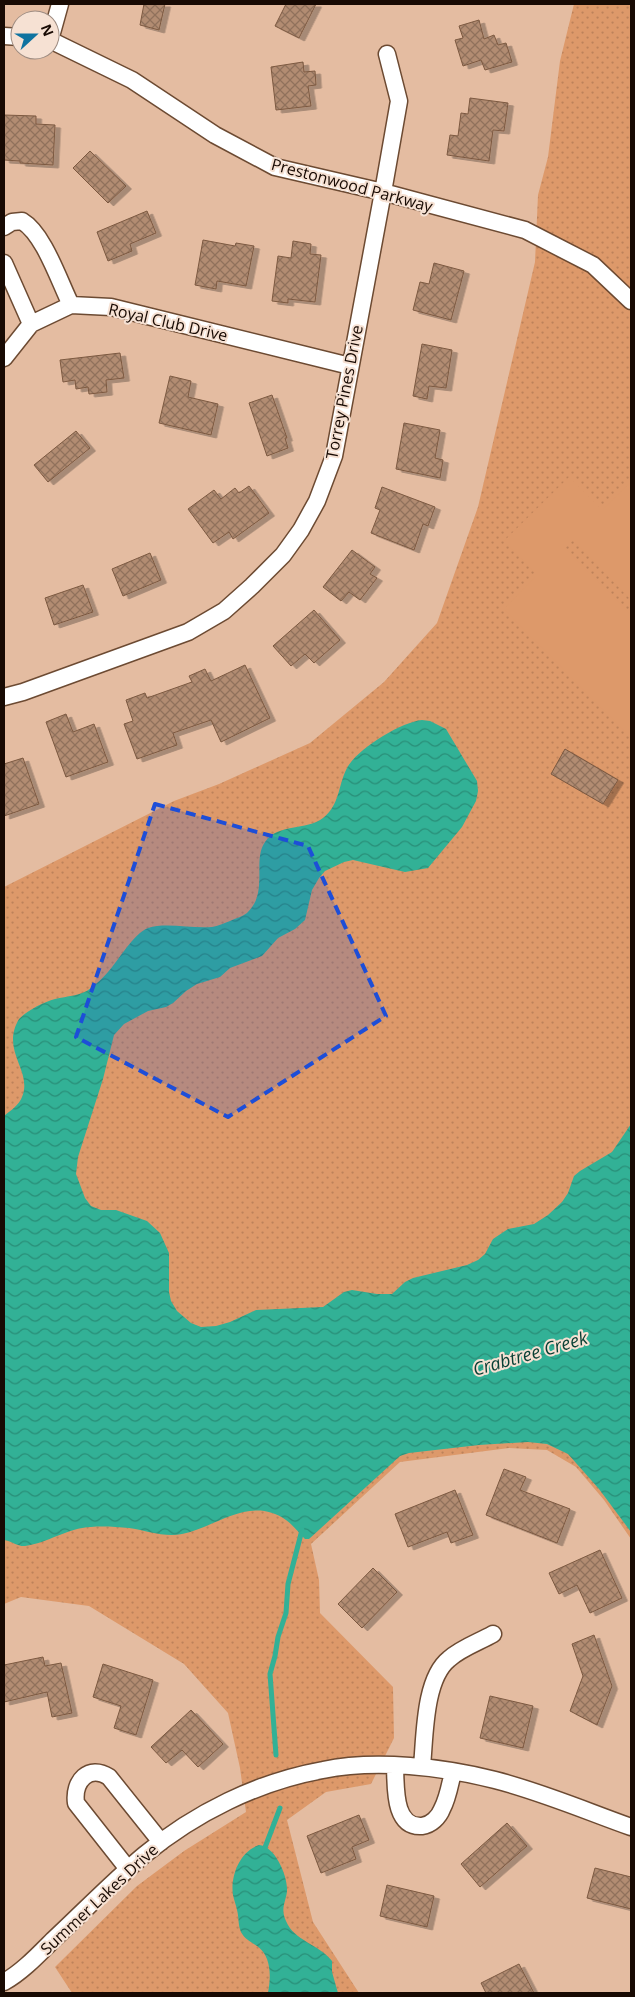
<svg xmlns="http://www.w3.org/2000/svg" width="635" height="1997" viewBox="0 0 635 1997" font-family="'Open Sans',sans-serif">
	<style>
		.grass { fill: url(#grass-dots) }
		.park { fill: #dd996a }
		.water { fill: url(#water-waves) }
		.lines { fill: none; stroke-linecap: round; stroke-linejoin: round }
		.stream { stroke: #32b196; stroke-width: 5 }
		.building { fill: url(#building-cross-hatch); stroke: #7c5941; filter: url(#shadow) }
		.minor-casing { stroke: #6c4a32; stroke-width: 19 }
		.minor { stroke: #fff; stroke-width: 16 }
		.marked { fill: #1d4ed8; fill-opacity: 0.2; stroke: #1d4ed8; stroke-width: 4; stroke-dasharray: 10 6; stroke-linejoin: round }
		.labels { text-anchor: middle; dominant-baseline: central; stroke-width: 4; stroke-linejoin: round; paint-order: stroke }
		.street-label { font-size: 16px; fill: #180a03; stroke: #f6e1d3 }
		.water-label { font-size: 18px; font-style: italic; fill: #083f34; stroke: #f6e1d3 }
	</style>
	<defs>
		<pattern id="grass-dots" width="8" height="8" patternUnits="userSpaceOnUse" patternTransform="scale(1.25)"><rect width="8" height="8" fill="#dd996a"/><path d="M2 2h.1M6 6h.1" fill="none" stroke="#bd825a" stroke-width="1.8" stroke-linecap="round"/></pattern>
		<pattern id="water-waves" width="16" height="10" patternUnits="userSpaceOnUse" patternTransform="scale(1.25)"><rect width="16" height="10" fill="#32b196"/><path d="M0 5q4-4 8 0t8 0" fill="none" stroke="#298e78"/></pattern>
		<pattern id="building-cross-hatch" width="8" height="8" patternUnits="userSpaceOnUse" patternTransform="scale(1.25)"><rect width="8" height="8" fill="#b28c72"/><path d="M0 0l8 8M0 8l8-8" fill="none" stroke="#90715b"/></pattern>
		<filter id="shadow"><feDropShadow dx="5.5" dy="3" stdDeviation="0" flood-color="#0004"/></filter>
	</defs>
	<rect width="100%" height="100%" fill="#e4bca1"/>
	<path class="grass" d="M574 4H631V1539L604 1500 576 1467 547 1450 509 1448 400 1462 311 1544 319 1580 320 1613 393 1687 394 1738 371 1784 326 1792 287 1820 313 1922 359 1993H72L55 1967 137 1886 184 1851 246 1812 240 1768 228 1713 184 1664 89 1606 21 1597 4 1604V887L174 801 219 784 310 743 384 682 437 623 478 507 535 262 538 195 548 157 560 61Z"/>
	<path class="park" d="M569 477 602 510 631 482V600L573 540 565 548 631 615V738L504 609 537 575 504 541Z"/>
	<path class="water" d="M422 720 430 721 446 729 477 781 478 791 476 801 462 827 428 868 405 872 353 860 344 862 325 871 319 878 312 890 305 920 295 929 278 938 262 956 230 968 220 977 197 984 186 991 173 1003 166 1007 148 1011 124 1024 114 1035 103 1079 78 1157 76 1174 85 1198 91 1206 101 1210H116L147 1221 160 1233 169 1253V1292L171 1301 177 1311 191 1323 201 1327 216 1326 230 1322 256 1310 323 1307 344 1292 352 1290 377 1294H392L405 1282 413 1278 467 1265 478 1260 485 1254 493 1239 508 1229 534 1224 548 1215 562 1202 568 1193 574 1176 580 1171 612 1152 631 1124V1532L599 1489 568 1454 547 1444 528 1442 479 1445 409 1453 400 1456 309 1539H305C299 1533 293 1525 286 1520 250 1495 217 1527 182 1534 165 1538 145 1530 129 1528 117 1527 103 1526 91 1527 67 1528 48 1543 25 1546 19 1547 11 1541 4 1540V1116C10 1111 19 1105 22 1097 33 1071 0 1051 19 1019 28 1010 44 1002 55 999 67 996 81 996 91 988 97 983 103 978 108 972 118 961 134 933 148 928 166 922 193 929 212 927 218 926 224 923 230 921 236 918 242 917 247 913 269 893 252 860 265 842 278 823 306 831 323 818 340 805 338 785 347 768 357 749 401 722 422 720Z
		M259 1845C275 1846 288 1876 287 1891 286 1902 280 1908 286 1921 294 1941 319 1944 332 1961V1972L338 1993H268C270 1982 271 1970 267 1959 261 1943 247 1944 241 1932 238 1926 239 1917 237 1910 236 1905 234 1900 233 1895 230 1876 240 1851 259 1845Z"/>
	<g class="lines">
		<path class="stream" d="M276 1755 270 1674 275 1656 278 1637 286 1613 288 1584 302 1530
			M264 1850 280 1808"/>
	</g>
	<path class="building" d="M144 4H165L159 30 140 25Z
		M286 4H316L299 38 275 26Z
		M479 20 484 39 494 35 498 45 506 43 512 62 485 70 481 60 463 66 455 40 463 38 459 26Z
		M303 62 304 72 315 71 316 85 308 86 311 106 276 110 271 67Z
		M470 98 508 103 504 131 493 130 489 161 447 155 450 135 458 136 461 113 468 114Z
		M4 115 36 116V124L55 125 53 165 20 163V161L4 160Z
		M90 151 126 186 108 203 73 168Z
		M147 211 156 233 130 244 132 251 108 261 97 232Z
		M203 240 235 246 236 243 254 246 246 286 217 281 216 289 195 285Z
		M293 241 311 244 310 254 321 255 315 302 288 299V303L272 301 278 256 291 258Z
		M434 263 464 271 451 320 413 310 420 282 429 284Z
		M422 344 452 350 446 388 429 386 427 399 413 396Z
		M120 353 124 378 106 380 107 392 89 394 88 387 76 389 75 380 63 382 60 360Z
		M170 376 191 381 188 397 218 404 211 435 159 423Z
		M272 395 287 438H285L288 448 267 456 249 403Z
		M404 423 440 430 435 458 443 460 440 478 396 469Z
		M76 431 90 448 48 482 34 465Z
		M249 486 269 513 233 539 229 532 213 543 188 509 214 490 221 499 235 488 239 493Z
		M382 487 435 507 428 526 423 524 414 550 371 533 380 510 375 508Z
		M352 550 375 567 370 574 377 578 360 600 349 592 341 601 323 587Z
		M150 553 161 580 123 596 112 569Z
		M83 585 93 612 54 625 45 598Z
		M314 610 340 640 314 663 305 654 291 666 273 646Z
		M245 665 270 718 221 742 211 720 173 733 177 745 137 759 124 724 133 721 126 700 145 693 147 698 192 682 189 676 205 669 211 681Z
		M66 714 73 732 94 724 108 762 66 777 46 722Z
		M565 749 618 780 603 804 551 774Z
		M23 758 39 804 4 816V764Z
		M504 1469 526 1477 520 1490 570 1509 557 1543 486 1515Z
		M455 1490 473 1535 451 1543 447 1532 408 1547 395 1514Z
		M600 1550 622 1598 590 1613 577 1585 559 1594 549 1573Z
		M373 1568 397 1592 362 1628 338 1604Z
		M594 1635 612 1686 597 1725 570 1711 583 1676 572 1644Z
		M43 1657 45 1666 61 1663 72 1713 52 1717 47 1692 4 1702V1665Z
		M103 1664 153 1680 136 1735 114 1728 121 1706 93 1697Z
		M490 1696 533 1706 523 1748 480 1738Z
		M191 1710 223 1744 198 1767 182 1750 166 1763 151 1747Z
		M359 1815 369 1840 352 1847 356 1859 321 1873 307 1836Z
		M507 1823 527 1846 480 1887 461 1864Z
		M595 1868 631 1877V1909L587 1898Z
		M387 1885 434 1896 427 1927 380 1916Z
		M519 1964 534 1993H486L481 1983Z"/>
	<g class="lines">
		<defs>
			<path id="minor" d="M4 36 20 37
				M50 40 132 80 215 135 275 167 383 192 525 230 593 265 631 301
				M50 40 60 4
				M4 227 12 222 22 221C44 234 59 281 71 305
				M4 263 31 324
				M4 358 31 324 71 305 111 307 350 366
				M4 697 23 692 188 632 224 611 252 586 283 555 301 530 317 501 334 456 383 192 399 101 387 54
				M422 1766C425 1736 424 1679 449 1659 461 1648 479 1642 493 1634
				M395 1767C396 1786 393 1828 422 1826 431 1825 439 1817 442 1809 448 1798 450 1784 453 1772
				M128 1869 76 1803C73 1781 89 1764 109 1777L161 1842
				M4 1982C22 1972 38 1955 53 1940 83 1912 112 1882 144 1855 195 1813 257 1782 323 1770 376 1759 444 1767 495 1780 542 1792 586 1811 631 1827"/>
		</defs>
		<use href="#minor" class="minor-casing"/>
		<use href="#minor" class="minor"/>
	</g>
	<path class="marked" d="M155 804 308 846 386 1016 228 1117 76 1037Z"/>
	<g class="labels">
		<g class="street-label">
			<text transform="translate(352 185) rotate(15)">Prestonwood Parkway</text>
			<text transform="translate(168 322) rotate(13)">Royal Club Drive</text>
			<text transform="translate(344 392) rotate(-79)">Torrey Pines Drive</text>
			<text transform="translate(99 1899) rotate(-43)">Summer Lakes Drive</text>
		</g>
		<g class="water-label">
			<text transform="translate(530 1353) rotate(-16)">Crabtree Creek</text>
		</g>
	</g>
	<rect width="635" height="1997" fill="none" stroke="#180a03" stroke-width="10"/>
	<g transform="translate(35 35) rotate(69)"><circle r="24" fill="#f6e1d3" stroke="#9d8b80"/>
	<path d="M0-4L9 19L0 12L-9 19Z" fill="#0f73a0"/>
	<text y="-8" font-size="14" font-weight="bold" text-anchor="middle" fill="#180a03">N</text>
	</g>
</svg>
